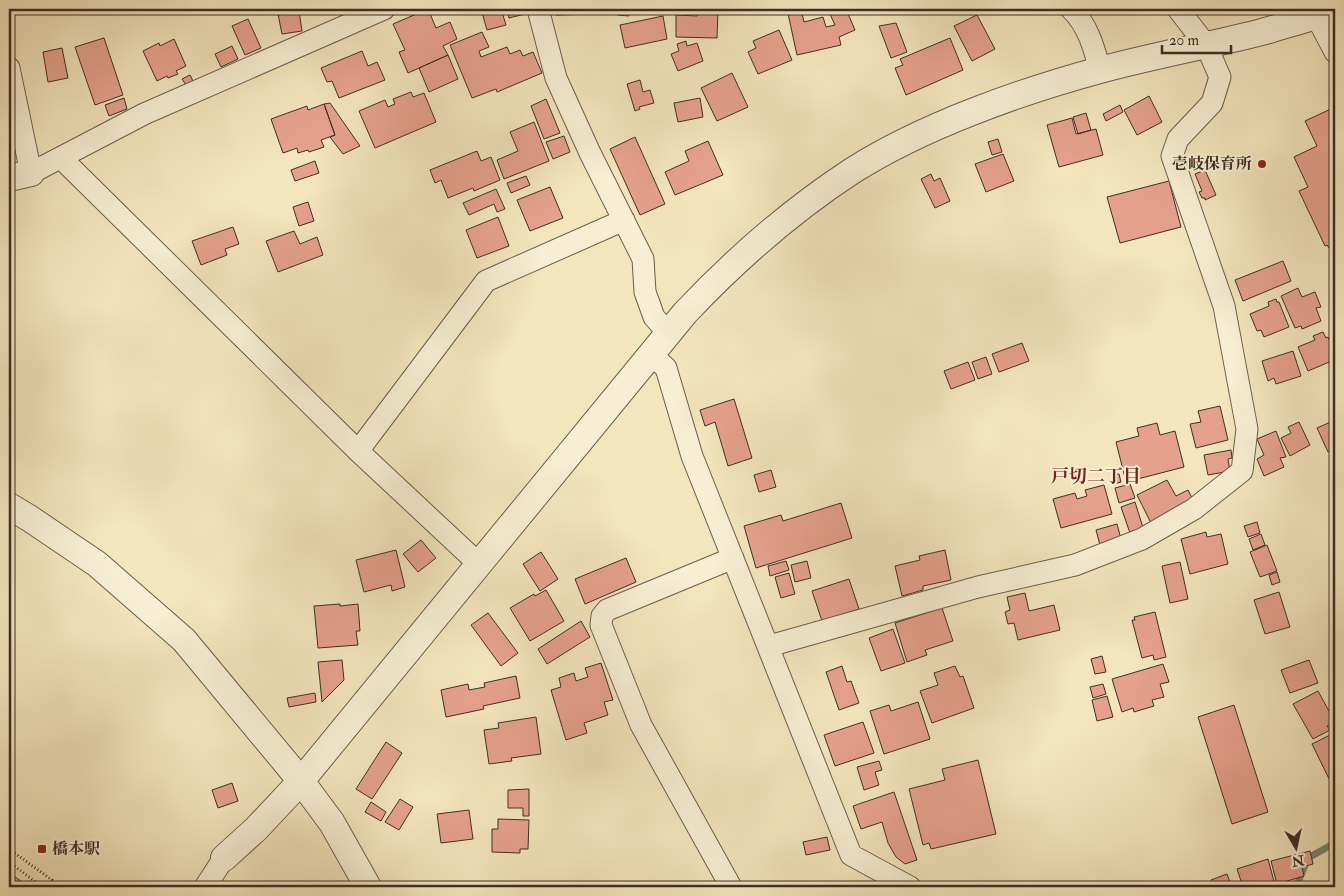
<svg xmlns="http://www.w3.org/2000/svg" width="1344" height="896" viewBox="0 0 1344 896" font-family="'IM FELL Double Pica','Noto Serif JP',serif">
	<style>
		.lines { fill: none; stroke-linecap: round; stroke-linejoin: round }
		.stream { stroke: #778675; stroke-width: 7 }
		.building { fill: #e6a18c; stroke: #3e2e25 }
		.minor-casing { stroke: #6b5c4b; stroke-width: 23 }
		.tertiary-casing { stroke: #6b5c4b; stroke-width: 28 }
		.path { stroke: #3e2e25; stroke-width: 3; stroke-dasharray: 1 2.5; stroke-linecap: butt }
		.minor { stroke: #f7eed3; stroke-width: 21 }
		.tertiary { stroke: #f7eed3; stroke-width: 26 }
		.poi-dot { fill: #8f2418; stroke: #f7eed3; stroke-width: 2 }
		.labels { text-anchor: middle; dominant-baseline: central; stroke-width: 4; stroke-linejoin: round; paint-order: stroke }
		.poi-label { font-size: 16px; font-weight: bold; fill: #3e2e25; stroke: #f7eed3; text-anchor: end }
		.neighbourhood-label { font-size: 18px; font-weight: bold; fill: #7a1f14; stroke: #f7eed3 }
	</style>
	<rect width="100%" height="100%" fill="#f3e5bc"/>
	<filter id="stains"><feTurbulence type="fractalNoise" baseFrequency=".004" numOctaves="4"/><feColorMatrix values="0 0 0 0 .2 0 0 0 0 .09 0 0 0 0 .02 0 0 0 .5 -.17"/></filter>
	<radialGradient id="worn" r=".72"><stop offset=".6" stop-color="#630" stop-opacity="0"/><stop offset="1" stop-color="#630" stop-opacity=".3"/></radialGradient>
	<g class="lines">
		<path class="stream" d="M1296 887 1308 858 1335 843"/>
	</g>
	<path class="building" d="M276 9H294L295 12 277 15Z
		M428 9 436 28 450 22 457 39 443 46 448 55 408 73 399 52 405 50 393 24Z
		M481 9H501L506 25 487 30Z
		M507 9H524L525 14 509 18Z
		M556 9H594V14L556 15Z
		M618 9H629V16L617 15Z
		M787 9H801L804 22 823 17 826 27 835 25 828 10 832 9H846L855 30 839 37 841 45 797 55Z
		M698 10H718L717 38 676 37V15L697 16Z
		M299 11 302 31 282 34 278 14Z
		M977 15 995 49 972 61 954 26Z
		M663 16 667 39 625 48 620 25Z
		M248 19 261 48 245 55 232 26Z
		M896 23 907 52 891 58 879 26Z
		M779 30 792 60 758 74 748 52 756 48 753 41Z
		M482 32 489 47 479 51 481 57 507 47 510 54 520 50 523 56 533 52 542 73 497 92 496 89 472 98 450 45Z
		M104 38 123 95 95 105 75 47Z
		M950 38 963 70 906 95 895 68 903 65 900 59Z
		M174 39 186 66 176 71 178 74 168 78 167 76 157 81 143 51 159 43 160 46Z
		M686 41 687 46 697 43 703 61 678 71 671 54 679 51 677 44Z
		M232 46 238 59 221 67 215 54Z
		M62 48 68 78 48 82 43 52Z
		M362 51 368 66 377 62 385 80 339 98 332 81 327 82 321 68Z
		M448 55 458 79 429 92 419 68Z
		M732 73 748 107 717 121 701 88Z
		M190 75 193 81 186 85 182 79Z
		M640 80 643 92 650 90 654 103 639 107 640 109 635 111 627 84Z
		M411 92 413 97 424 93 436 122 375 148 359 111 385 100 388 107 395 104 393 99Z
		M1149 96 1162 122 1137 135 1124 110Z
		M124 98 127 109 109 116 105 105Z
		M700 98 703 117 678 122 674 103Z
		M546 99 560 133 544 139 531 106Z
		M330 103 360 146 343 154 330 137 335 135 324 104Z
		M324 104 335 135 321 140 324 147 309 152 308 150 298 153 297 148 283 153 271 119 307 106 308 110Z
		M1120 105 1123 112 1106 121 1103 114Z
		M1335 107V246L1329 248 1327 245 1325 246 1299 191 1308 187 1294 157 1317 146 1305 121Z
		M1086 113 1091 130 1078 134 1073 117Z
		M1072 118 1076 134 1096 129 1103 155 1059 167 1047 125Z
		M534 122 549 161 504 179 497 160 518 151 510 132Z
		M564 136 570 152 553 159 546 142Z
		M635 137 665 204 640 215 610 149Z
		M998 139 1002 152 992 155 988 142Z
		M708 141 723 175 675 195 665 172 689 161 685 151Z
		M477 151 481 161 491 157 500 180 474 191 473 188 448 198 441 180 435 183 430 170Z
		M1003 154 1014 181 986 192 975 164Z
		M315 161 319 173 295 181 291 170Z
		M1205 170 1216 195 1205 200V198H1202L1199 192 1202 191 1195 174Z
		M931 174 934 181 940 178 950 201 935 208 921 179Z
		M526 176 530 185 511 193 507 183Z
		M1169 181 1181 227 1120 243 1107 197Z
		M550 187 563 218 530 231 517 200Z
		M496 189 505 209 497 212 494 204 469 215 463 203Z
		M308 202 314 221 299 226 293 207Z
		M498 217 509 246 477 258 466 230Z
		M233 227 239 244 225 249 227 255 201 265 192 241Z
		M294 231 300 244 317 237 323 255 278 272 266 241Z
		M1283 261 1291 281 1243 301 1235 280Z
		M1298 288 1302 297 1315 292 1321 307 1316 308 1321 321 1302 329 1301 326 1295 328 1281 296Z
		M1276 299 1277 302H1279L1289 327 1264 337 1261 330 1257 331 1250 314 1269 306 1268 302Z
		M1323 332 1326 338 1328 337 1335 354 1332 355 1334 360 1308 371 1298 347 1315 340 1313 336Z
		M1022 343 1029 361 999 372 992 354Z
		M1293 351 1301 376 1276 384 1274 378 1268 381 1262 361Z
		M986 357 992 374 978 379 972 362Z
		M968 362 975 380 951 389 944 371Z
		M734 399 752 458 728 466 715 422 705 426 700 410Z
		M1220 406 1228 440 1196 448 1190 424 1201 422 1198 411Z
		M1335 420V449L1328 452 1317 428Z
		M1299 422 1310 445 1290 456 1281 438 1291 433 1288 427Z
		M1157 423 1160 435 1175 431 1184 467 1126 482 1116 442 1139 436 1137 428Z
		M1276 431 1286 457 1280 458 1284 467 1264 476 1257 459 1264 455 1257 439Z
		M1231 450 1232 458 1228 459 1230 471 1208 475 1204 455Z
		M771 470 776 487 759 492 754 475Z
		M1119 474 1121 482 1114 484 1112 475Z
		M1167 480 1176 496 1188 490 1196 506 1153 527 1137 495Z
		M1130 484 1135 498 1119 503 1115 488Z
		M1104 485 1112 514 1061 528 1053 499 1075 493 1077 499 1087 496 1085 490Z
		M1135 502 1144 531 1131 536 1121 507Z
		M841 503 852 538 756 568 744 526 781 515 783 521Z
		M1257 522 1260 533 1248 537 1244 526Z
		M1117 524 1122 543 1101 549 1096 530Z
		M1206 532 1207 537 1221 534 1228 564 1190 574 1181 539Z
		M1261 534 1265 545 1253 550 1249 539Z
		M421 540 436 558 418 572 403 554Z
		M1267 545 1277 571 1260 577 1250 552Z
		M396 550 405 587 392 591 391 585 364 592 356 560Z
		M945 550 951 580 923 586V590L902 596 895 566 920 560 919 556Z
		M541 552 558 579 540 591 523 564Z
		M626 558 636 582 585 604 575 579Z
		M786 561 789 570 770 576 768 566Z
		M807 561 811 578 795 582 791 565Z
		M1180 562 1188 599 1170 603 1162 566Z
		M1277 572 1280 582 1272 585 1269 575Z
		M789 573 795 594 781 598 775 577Z
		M849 579 859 609 822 621 812 591Z
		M546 590 564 621 530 641 510 608 534 594 535 596Z
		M1279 592 1290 627 1265 634 1254 600Z
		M1025 593 1029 611 1054 605 1060 630 1018 640 1014 623 1008 624 1005 612 1010 610 1007 597Z
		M340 604V606L358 604 360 631H356L358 645 318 648 314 606Z
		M942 608 953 641 925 650 927 655 907 662 895 623Z
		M1155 612 1166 657 1154 660 1153 655 1142 658 1132 620H1135L1134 617Z
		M488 613 518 653 501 666 471 625Z
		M581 621 590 637 547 664 538 649Z
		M893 629 905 663 881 671 869 638Z
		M1102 656 1106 672 1095 674 1091 659Z
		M342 660 344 680 322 702 318 662Z
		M1309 660 1318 683 1290 693 1281 670Z
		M601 663 613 700 604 702 608 715 584 723 587 733 566 740 551 690 561 687 559 678 574 673 576 681 588 677 585 668Z
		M1163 664 1169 682 1160 684 1164 697 1152 700 1154 706 1134 712 1133 708 1122 712 1112 679Z
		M842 666 847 682 851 681 859 703 839 710 826 672Z
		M955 666 960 677 963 676 974 708 932 723 920 691 938 685 934 673Z
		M516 676 520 698 483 706 484 709 446 717 441 690 468 684 469 690 485 687 484 683Z
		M1103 684 1106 694 1093 698 1090 687Z
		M1318 691 1335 722 1327 726 1330 730 1313 739 1293 704Z
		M315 693 316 702 289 707 287 698Z
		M1107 696 1113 717 1097 721 1092 700Z
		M918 702 930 739 884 754 870 711 889 705 891 711Z
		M1234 705 1268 812 1232 824 1198 717Z
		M536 717 541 754 511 758 512 761 489 764 484 730 499 728 498 723Z
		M863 722 874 753 835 766 824 735Z
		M1334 733 1335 735V791L1312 744Z
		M386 742 402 753 372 799 356 789Z
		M978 760 996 834 931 849 929 843 923 845 909 789 945 780 942 769Z
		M879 761 882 770 875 772 879 785 864 790 857 767Z
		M232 783 238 801 218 808 212 790Z
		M529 789V816H523V808H508V790Z
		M894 792 917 860 905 864 896 857 888 843 882 822 861 829 853 806Z
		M400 799 413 807 399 830 385 822Z
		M371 802 386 812 381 821 365 812Z
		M469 810 473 839 441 843 437 814Z
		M498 819 529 820 528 849H520V853L492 852V829H498Z
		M827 837 830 850 806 855 803 842Z
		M1310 851 1313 864 1302 867 1304 876 1277 884 1271 861Z
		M1268 859 1275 885 1277 884 1278 887H1243L1237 869Z
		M1227 874 1232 887H1214L1211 880Z
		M15 877 24 883 29 887H9V885Z"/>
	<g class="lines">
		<defs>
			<path id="minor" d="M538 9 556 78 590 153 643 259 645 292 654 317 668 333
				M1071 9C1088 25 1094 48 1100 70
				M1316 16 1335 52
				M9 68 31 173 144 114 384 9
				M61 158 358 451 480 565
				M651 354 666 368 692 456 851 855 910 887
				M358 451 486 281 624 220
				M769 646 978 587 1075 565 1142 539 1194 509 1242 471 1247 429 1224 306 1172 156 1178 139 1212 103 1220 77 1206 45 1178 9
				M205 887 224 858
				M731 887 641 725 601 625 602 616 607 610 733 558"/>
			<path id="tertiary" d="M9 178 31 173
				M9 506 29 518 97 564 184 640 301 781 332 823 368 887
				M224 858 256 829 301 781 685 313C735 260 791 211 852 171 923 126 1019 92 1100 70 1152 56 1206 46 1258 33 1277 28 1295 22 1313 17 1320 15 1328 16 1335 14"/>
		</defs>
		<use href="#minor" class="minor-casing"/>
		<use href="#tertiary" class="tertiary-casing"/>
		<path class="path" d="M9 849 52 880 46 887
			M9 862 42 887"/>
		<use href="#minor" class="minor"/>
		<use href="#tertiary" class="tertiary"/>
	</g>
	<g class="poi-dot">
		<circle cx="1262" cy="164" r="5"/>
		<rect x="37" y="844" width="10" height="10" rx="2.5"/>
	</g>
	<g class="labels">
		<g class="poi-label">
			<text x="1252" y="164">壱岐保育所</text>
			<text x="52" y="849" text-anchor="start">橋本駅</text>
		</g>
		<g class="neighbourhood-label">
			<text x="1096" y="476">戸切二丁目</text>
		</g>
	</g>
	<rect width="1344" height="896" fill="none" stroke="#f3e5bc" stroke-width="30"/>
	<rect x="10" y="10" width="1324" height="876" fill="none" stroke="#3e2e25" stroke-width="2.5"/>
	<rect x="15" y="15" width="1314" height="866" fill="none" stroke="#3e2e25"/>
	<g transform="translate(1296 848) rotate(171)" stroke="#f7eed3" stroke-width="4" paint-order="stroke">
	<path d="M0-4L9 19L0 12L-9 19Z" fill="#3e2e25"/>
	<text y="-8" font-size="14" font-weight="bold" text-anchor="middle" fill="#3e2e25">N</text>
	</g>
	<path d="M1162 45v8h69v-8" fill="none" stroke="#3e2e25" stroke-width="2.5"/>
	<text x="1169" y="45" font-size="15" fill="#3e2e25" stroke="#f7eed3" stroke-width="4" paint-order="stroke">20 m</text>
	<rect width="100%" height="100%" filter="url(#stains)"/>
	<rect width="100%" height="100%" fill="url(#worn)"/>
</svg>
